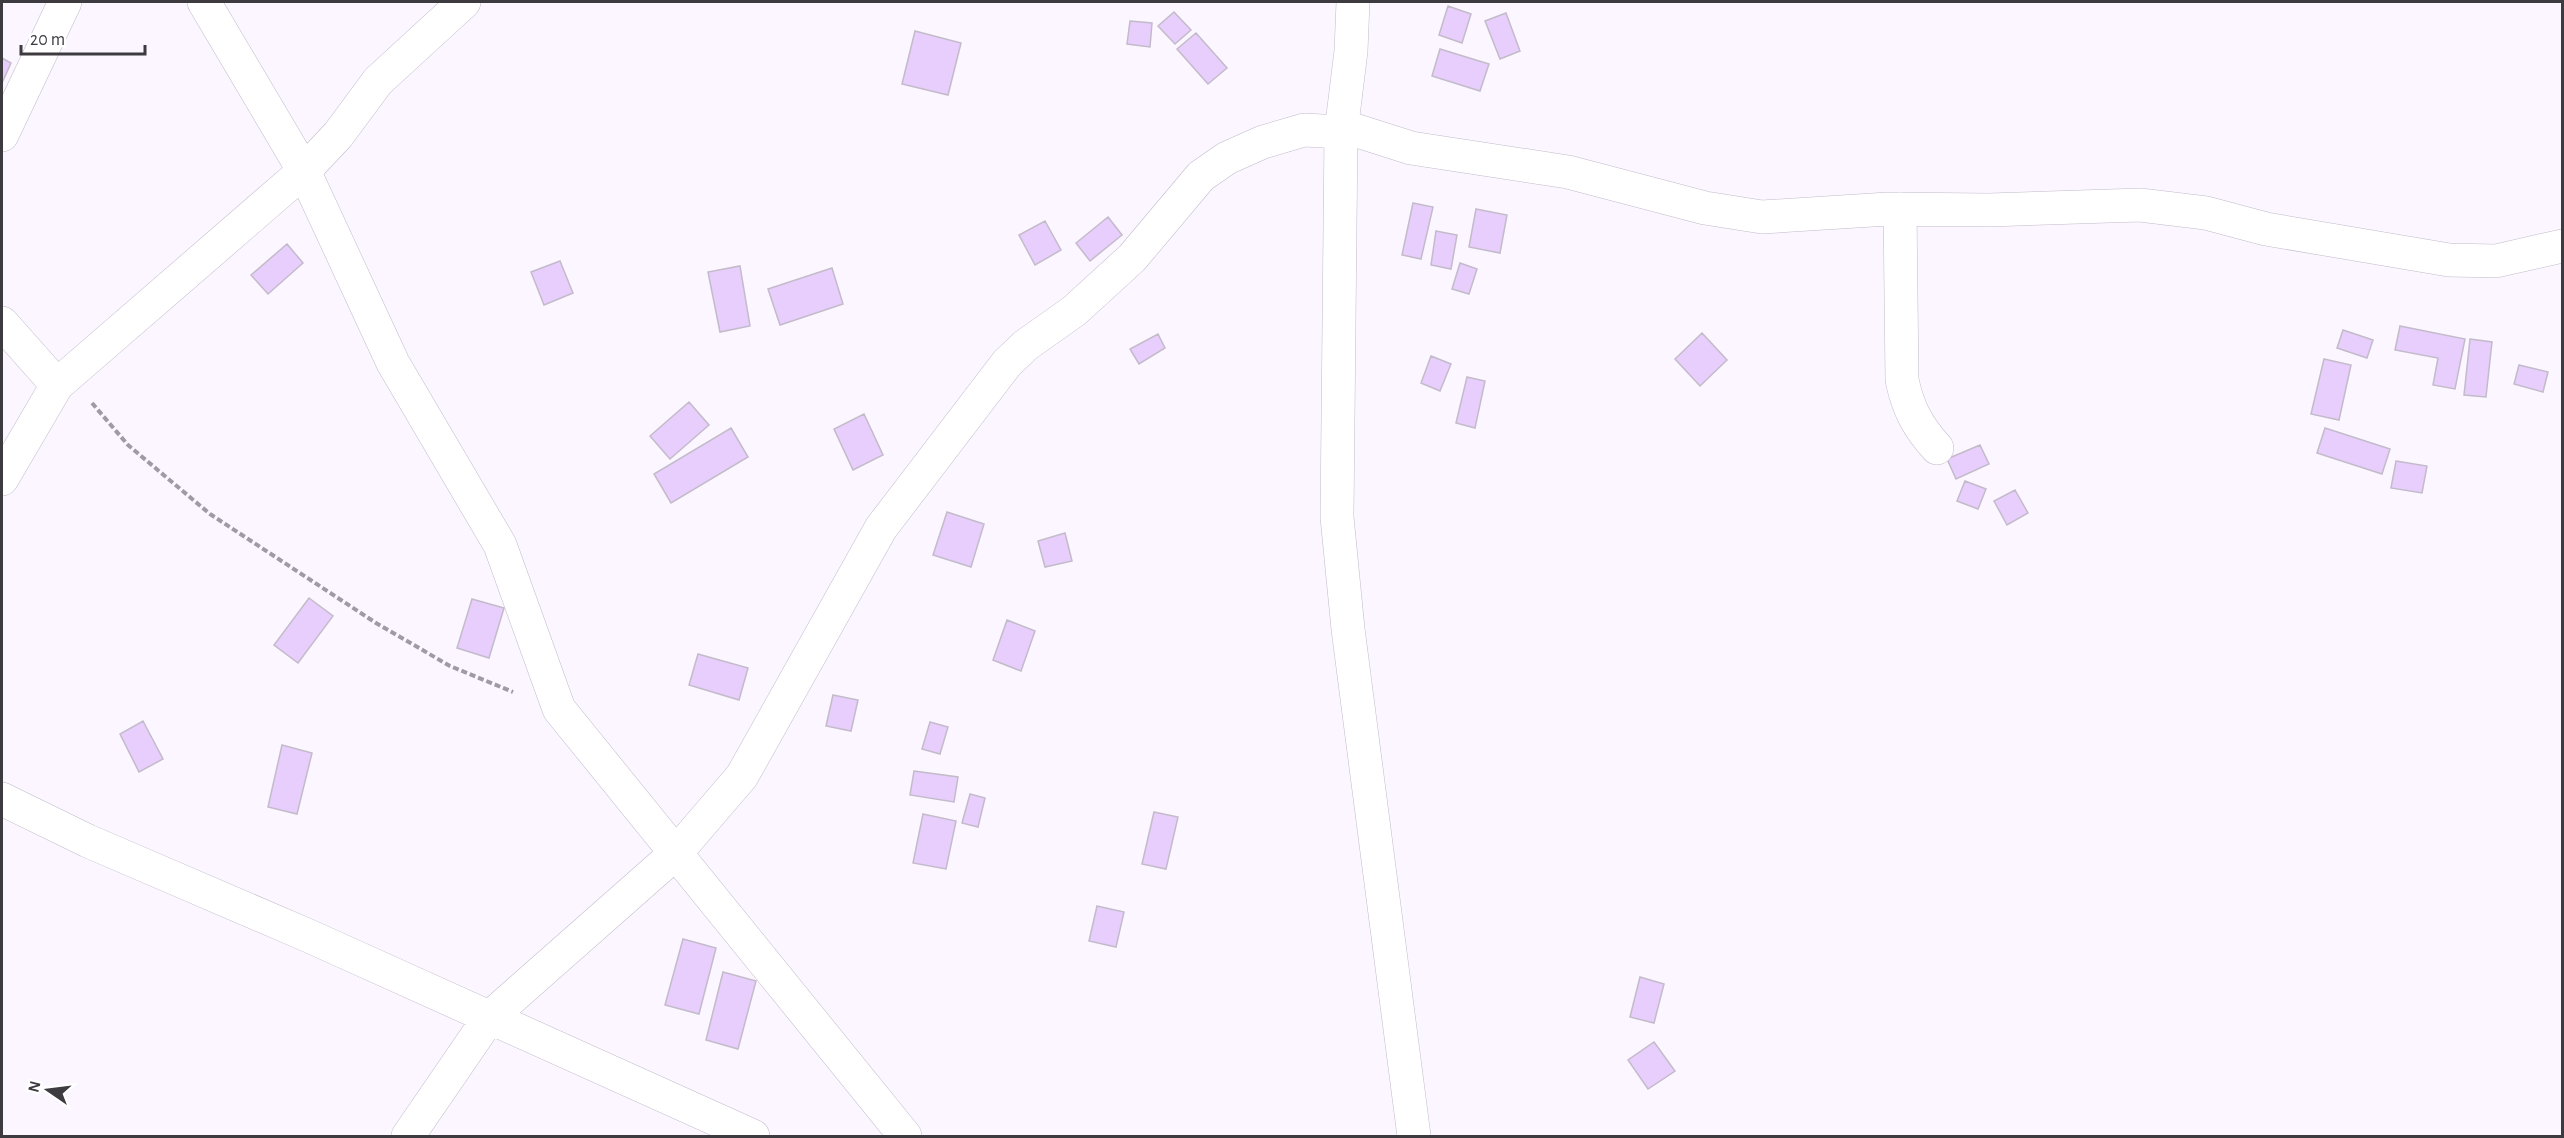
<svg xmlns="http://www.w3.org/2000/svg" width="2564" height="1138" viewBox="0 0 2564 1138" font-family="'Alegreya Sans',sans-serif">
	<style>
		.building { fill: #e7cefc; stroke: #c3bbc9; stroke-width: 1.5 }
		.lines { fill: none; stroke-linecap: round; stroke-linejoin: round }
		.minor-casing { stroke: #c2bbc9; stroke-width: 34 }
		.path { stroke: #9f9ba2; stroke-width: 4; stroke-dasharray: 6 3; stroke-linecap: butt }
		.minor { stroke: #fff; stroke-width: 33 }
	</style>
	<rect width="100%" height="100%" fill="#fbf6ff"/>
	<path class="building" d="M1448 6 1471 14 1462 43 1439 35Z
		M1174 12 1191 30 1175 44 1158 26Z
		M1506 13 1520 51 1500 59 1485 21Z
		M1130 21 1152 23 1150 47 1127 44Z
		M915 31 961 43 948 95 902 84Z
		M1196 33 1227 68 1208 84 1177 49Z
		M1440 49 1489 64 1480 91 1432 76Z
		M2 58 11 63 2 83Z
		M1413 203 1433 207 1421 259 1402 255Z
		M1476 209 1507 215 1500 253 1469 247Z
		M1108 217 1122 235 1090 261 1076 243Z
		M1045 221 1061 250 1035 265 1019 235Z
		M1436 231 1457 235 1451 269 1431 265Z
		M287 244 303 263 268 294 251 275Z
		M560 261 573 293 544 305 531 272Z
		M1460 263 1477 269 1469 294 1452 289Z
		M740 266 750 326 720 332 708 272Z
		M832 268 843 304 780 325 768 289Z
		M2400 326 2465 339 2455 389 2433 385 2438 358 2395 350Z
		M2343 330 2373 340 2367 358 2337 348Z
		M1702 333 1727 360 1700 386 1675 359Z
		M1158 334 1165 348 1139 364 1130 349Z
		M2470 339 2492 342 2486 397 2464 395Z
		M1431 356 1451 364 1440 391 1421 383Z
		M2324 359 2351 365 2339 420 2311 414Z
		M2519 365 2548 372 2543 392 2514 384Z
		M1467 377 1485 381 1475 428 1456 423Z
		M689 402 709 425 670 459 650 436Z
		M864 414 883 455 853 470 834 429Z
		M731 428 748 457 671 503 654 474Z
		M2325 428 2390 449 2382 474 2317 453Z
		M1980 445 1989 464 1956 479 1947 459Z
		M2396 461 2427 466 2422 493 2391 488Z
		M1965 481 1986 489 1978 509 1957 501Z
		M2015 490 2028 513 2007 525 1994 501Z
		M947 512 984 524 971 567 933 555Z
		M1065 533 1072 561 1045 567 1038 541Z
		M309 598 333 616 298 663 274 645Z
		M472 599 504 608 489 658 457 648Z
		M1007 620 1035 631 1021 671 993 660Z
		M698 654 748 668 739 700 689 685Z
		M833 695 858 700 851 731 826 726Z
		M143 721 163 759 139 772 120 734Z
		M930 722 948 727 940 754 922 749Z
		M282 745 312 753 297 814 268 807Z
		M914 771 958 777 954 802 910 795Z
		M970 794 985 798 978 827 962 823Z
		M1154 812 1178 817 1166 869 1142 864Z
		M923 814 956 821 946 869 913 863Z
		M1097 906 1124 912 1116 947 1089 941Z
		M683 939 716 948 699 1014 665 1005Z
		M723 972 756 981 738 1049 706 1040Z
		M1640 977 1664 984 1654 1023 1630 1017Z
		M1654 1042 1675 1071 1648 1089 1628 1060Z"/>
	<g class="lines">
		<defs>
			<path id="minor" d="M204 2 304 171 393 363 500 545 559 709 905 1136
				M1353 2 1351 51 1341 132 1337 517 1348 629 1414 1136
				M1342 126 1411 148 1568 172 1705 208 1762 217 1888 209 1989 210 2140 205 2206 213 2266 229 2449 260 2496 261 2562 246
				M2 135 65 2
				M1900 209 1902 380C1908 408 1917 426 1937 448
				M2 323 57 385
				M2 479 57 385 304 171 338 135 378 81 464 2
				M2 799 88 841 309 936 753 1136
				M408 1136 489 1018 676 853 742 776 881 528 1007 363 1026 345 1074 311 1132 258 1201 176 1227 158 1263 142 1304 130 1341 132"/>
		</defs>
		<use href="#minor" class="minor-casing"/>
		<path class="path" d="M92 403 128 445 210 514 376 623 450 666 513 692"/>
		<use href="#minor" class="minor"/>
	</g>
	<rect width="2564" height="1138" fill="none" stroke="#3e3b40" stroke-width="6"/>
	<g transform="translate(48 1090) rotate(284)" stroke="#ffffff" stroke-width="4.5" paint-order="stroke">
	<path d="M0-4.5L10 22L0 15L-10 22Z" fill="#3e3b40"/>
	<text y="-9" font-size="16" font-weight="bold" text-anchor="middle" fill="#3e3b40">N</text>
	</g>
	<path d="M21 45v9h124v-9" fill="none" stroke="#3e3b40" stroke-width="3"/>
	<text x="30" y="45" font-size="18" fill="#3e3b40" stroke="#ffffff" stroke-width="4.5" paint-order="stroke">20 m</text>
</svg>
